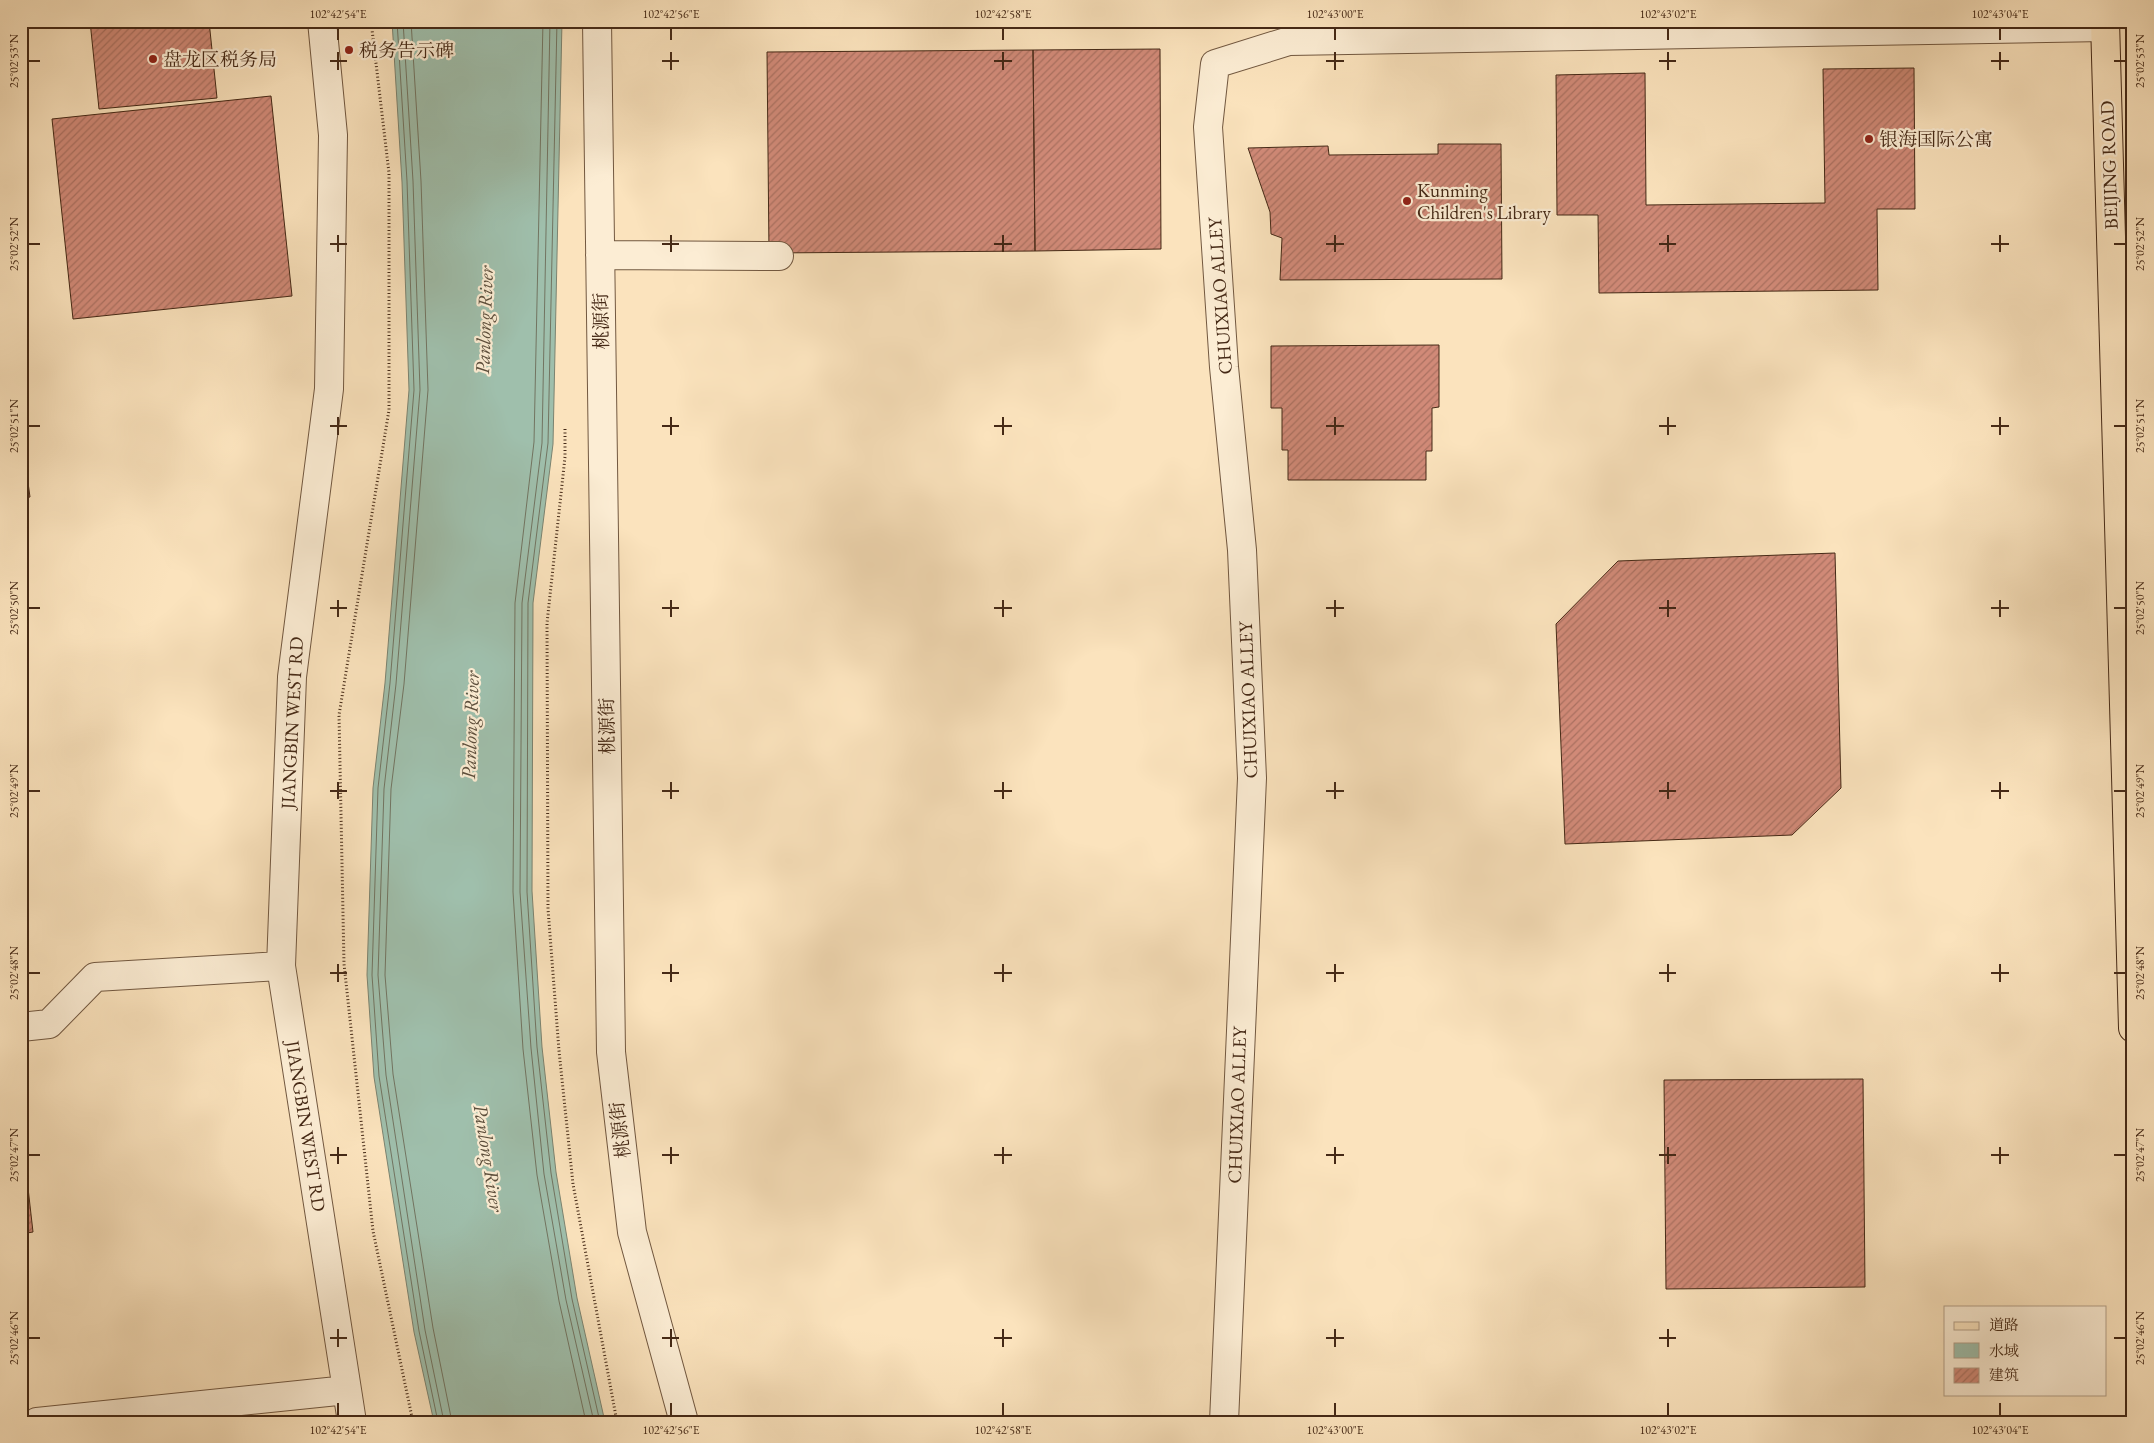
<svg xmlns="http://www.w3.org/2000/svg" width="2154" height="1443" viewBox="0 0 2154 1443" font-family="'EB Garamond','Noto Serif SC',serif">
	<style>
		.water { fill: #9fbfac; stroke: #7b8370 }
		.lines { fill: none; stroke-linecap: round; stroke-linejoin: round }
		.shore { stroke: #727461; stroke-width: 1 }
		.building { fill: url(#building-hatch); stroke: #452916 }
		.minor-casing { stroke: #725840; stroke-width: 30 }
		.major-casing { stroke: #452916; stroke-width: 30 }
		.path { stroke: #452916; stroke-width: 3; stroke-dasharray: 1 2.5; stroke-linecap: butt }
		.minor { stroke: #fcedd4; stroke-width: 28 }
		.major { stroke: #fbe3bd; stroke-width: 28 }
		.ticks { fill: none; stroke: #452916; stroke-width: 2 }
		.poi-dot { fill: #8f2418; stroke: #fcedd4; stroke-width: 2 }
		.labels { text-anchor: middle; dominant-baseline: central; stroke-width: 4.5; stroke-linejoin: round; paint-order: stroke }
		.poi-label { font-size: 19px; fill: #452916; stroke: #fcedd4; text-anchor: start }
		.street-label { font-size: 19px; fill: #452916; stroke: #fcedd4 }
		.water-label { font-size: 20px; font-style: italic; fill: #5c4e3c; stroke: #fcedd4 }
		.neatline { fill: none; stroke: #452916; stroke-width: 2 }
		.ticks-label { font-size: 12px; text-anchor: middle; fill: #452916 }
	</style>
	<defs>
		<pattern id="building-hatch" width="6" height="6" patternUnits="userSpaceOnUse" patternTransform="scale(1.25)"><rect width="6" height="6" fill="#d18a78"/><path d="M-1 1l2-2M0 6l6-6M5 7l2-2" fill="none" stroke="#ab7161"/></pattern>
	</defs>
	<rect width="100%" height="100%" fill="#fbe3bd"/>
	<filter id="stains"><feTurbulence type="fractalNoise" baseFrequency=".004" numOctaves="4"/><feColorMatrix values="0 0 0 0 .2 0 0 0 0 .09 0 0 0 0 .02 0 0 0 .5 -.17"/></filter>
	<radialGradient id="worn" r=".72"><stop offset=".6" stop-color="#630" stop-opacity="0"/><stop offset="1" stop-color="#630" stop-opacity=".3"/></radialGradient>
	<path class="water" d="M392 21H562L553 444 533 603 532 891 542 1047 556 1172 577 1298 605 1422H434L414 1332 374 1077 367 975 373 788 385 683 409 390 402 182Z"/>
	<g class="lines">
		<path class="shore" d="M397 21 407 181 414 390 390 683 378 788 372 975 379 1076 419 1331 438 1422
			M403 21 413 181 420 390 396 684 384 789 378 975 386 1075 425 1330 444 1422
			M411 21 421 181 428 390 404 684 391 789 385 975 393 1074 433 1328 452 1422
			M543 21 534 442 515 603 513 892 523 1049 537 1175 559 1301 586 1422
			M550 21 542 443 522 603 520 892 531 1048 544 1174 566 1300 594 1422
			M557 21 548 443 528 603 527 892 537 1047 551 1173 572 1299 600 1422"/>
	</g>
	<path class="building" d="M90 21H209L217 98 99 109Z
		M1160 49 1161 249 1035 251 1033 50Z
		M1033 50 1035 251 769 253 767 52Z
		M1914 68 1915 209H1877L1878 290 1599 293 1598 215H1557L1556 75 1645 73 1646 205 1825 203 1823 69Z
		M271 96 292 296 73 319 52 119Z
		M1438 144H1501L1502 279 1280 280 1282 238 1271 234 1270 212 1248 148 1328 146 1329 155 1438 154Z
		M1439 345V407L1432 408V451H1426V480H1288V450H1282V408H1271V346Z
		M21 432 30 497 21 499Z
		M1835 553 1841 788 1792 835 1565 844 1556 624 1618 561Z
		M1863 1079 1865 1287 1666 1289 1664 1080Z
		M21 1126 33 1232 21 1234Z"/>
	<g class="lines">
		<defs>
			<path id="minor" d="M322 21 333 135 329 389 292 677 281 966 352 1422
				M597 21 611 1052 632 1232 684 1422
				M600 255 779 256
				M21 1027 49 1024 95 977 281 966
				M37 1422 347 1390
				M1224 1422 1252 778 1242 550 1224 367 1208 127 1215 64 1289 41 2105 27"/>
			<path id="major" d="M2105 21 2133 1028"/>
		</defs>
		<use href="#minor" class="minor-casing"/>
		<use href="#major" class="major-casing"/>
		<path class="path" d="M371 21 389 173V410L339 715 344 964 373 1231 413 1422
			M565 429V457L547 623 548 909 559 1051 573 1184 617 1422"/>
		<use href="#minor" class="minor"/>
		<use href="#major" class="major"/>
	</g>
	<path class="ticks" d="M338 28V40M671 28V40M1003 28V40M1335 28V40M1668 28V40M2000 28V40M338 52V70M671 52V70M1003 52V70M1335 52V70M1668 52V70M2000 52V70M28 61H40M330 61H347M662 61H679M994 61H1012M1326 61H1344M1659 61H1676M1991 61H2009M2114 61H2126M338 235V252M671 235V252M1003 235V252M1335 235V252M1668 235V252M2000 235V252M28 244H40M330 244H347M662 244H679M994 244H1012M1326 244H1344M1659 244H1676M1991 244H2009M2114 244H2126M338 417V435M671 417V435M1003 417V435M1335 417V435M1668 417V435M2000 417V435M28 426H40M330 426H347M662 426H679M994 426H1012M1326 426H1344M1659 426H1676M1991 426H2009M2114 426H2126M338 600V617M671 600V617M1003 600V617M1335 600V617M1668 600V617M2000 600V617M28 608H40M330 608H347M662 608H679M994 608H1012M1326 608H1344M1659 608H1676M1991 608H2009M2114 608H2126M338 782V799M671 782V799M1003 782V799M1335 782V799M1668 782V799M2000 782V799M28 791H40M330 791H347M662 791H679M994 791H1012M1326 791H1344M1659 791H1676M1991 791H2009M2114 791H2126M338 964V982M671 964V982M1003 964V982M1335 964V982M1668 964V982M2000 964V982M28 973H40M330 973H347M662 973H679M994 973H1012M1326 973H1344M1659 973H1676M1991 973H2009M2114 973H2126M338 1147V1164M671 1147V1164M1003 1147V1164M1335 1147V1164M1668 1147V1164M2000 1147V1164M28 1155H40M330 1155H347M662 1155H679M994 1155H1012M1326 1155H1344M1659 1155H1676M1991 1155H2009M2114 1155H2126M338 1329V1347M671 1329V1347M1003 1329V1347M1335 1329V1347M1668 1329V1347M28 1338H40M330 1338H347M662 1338H679M994 1338H1012M1326 1338H1344M1659 1338H1676M2114 1338H2126M338 1403V1416M671 1403V1416M1003 1403V1416M1335 1403V1416M1668 1403V1416M2000 1403V1416"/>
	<g class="poi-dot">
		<circle cx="349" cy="50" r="5"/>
		<circle cx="153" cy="59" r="5"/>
		<circle cx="1869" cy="139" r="5"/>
		<circle cx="1407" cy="201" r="5"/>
	</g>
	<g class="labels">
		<g class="poi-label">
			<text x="359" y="50">税务告示碑</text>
			<text x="163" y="59">盘龙区税务局</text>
			<text x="1879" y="139">银海国际公寓</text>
			<text x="1417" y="190">Kunming<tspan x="1417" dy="22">Children's Library</tspan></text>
		</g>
		<g class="street-label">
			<text transform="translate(2109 165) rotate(-92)">BEIJING ROAD</text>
			<text transform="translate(1220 296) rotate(-94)">CHUIXIAO ALLEY</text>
			<text transform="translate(601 321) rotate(-91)">桃源街</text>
			<text transform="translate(1248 700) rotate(-92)">CHUIXIAO ALLEY</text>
			<text transform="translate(292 723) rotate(-87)">JIANGBIN WEST RD</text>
			<text transform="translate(607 726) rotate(-91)">桃源街</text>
			<text transform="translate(1237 1105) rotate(-88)">CHUIXIAO ALLEY</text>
			<text transform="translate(306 1126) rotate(81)">JIANGBIN WEST RD</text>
			<text transform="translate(620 1130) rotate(-97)">桃源街</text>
		</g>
		<g class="water-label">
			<text transform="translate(484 320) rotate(-88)">Panlong River</text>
			<text transform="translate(470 725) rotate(-88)">Panlong River</text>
			<text transform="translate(489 1158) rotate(81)">Panlong River</text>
		</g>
	</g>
	<rect width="2154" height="1443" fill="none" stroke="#fbe3bd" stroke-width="55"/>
	<rect x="1944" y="1306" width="162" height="90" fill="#fcedd4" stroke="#b39f88"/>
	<rect x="1954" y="1322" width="25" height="8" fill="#fbe3bd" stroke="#b39f88"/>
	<text x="1989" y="1330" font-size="15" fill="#452916">道路</text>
	<rect x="1954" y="1343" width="25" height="15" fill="#9fbfac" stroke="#b39f88"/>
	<text x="1989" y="1356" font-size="15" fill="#452916">水域</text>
	<rect x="1954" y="1368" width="25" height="15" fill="url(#building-hatch)" stroke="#b39f88"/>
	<text x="1989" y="1380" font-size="15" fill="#452916">建筑</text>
	<rect x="28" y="28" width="2098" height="1388" class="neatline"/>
	<g class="ticks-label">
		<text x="338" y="18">102°42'54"E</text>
		<text x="671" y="18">102°42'56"E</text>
		<text x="1003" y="18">102°42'58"E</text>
		<text x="1335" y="18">102°43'00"E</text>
		<text x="1668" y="18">102°43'02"E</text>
		<text x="2000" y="18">102°43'04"E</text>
		<text transform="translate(14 61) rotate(-90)" y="4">25°02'53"N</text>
		<text transform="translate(2140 61) rotate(-90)" y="4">25°02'53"N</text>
		<text transform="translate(14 244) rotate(-90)" y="4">25°02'52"N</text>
		<text transform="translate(2140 244) rotate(-90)" y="4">25°02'52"N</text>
		<text transform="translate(14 426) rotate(-90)" y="4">25°02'51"N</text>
		<text transform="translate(2140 426) rotate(-90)" y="4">25°02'51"N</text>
		<text transform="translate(14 608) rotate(-90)" y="4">25°02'50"N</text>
		<text transform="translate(2140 608) rotate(-90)" y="4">25°02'50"N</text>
		<text transform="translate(14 791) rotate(-90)" y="4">25°02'49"N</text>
		<text transform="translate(2140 791) rotate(-90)" y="4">25°02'49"N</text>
		<text transform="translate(14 973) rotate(-90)" y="4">25°02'48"N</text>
		<text transform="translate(2140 973) rotate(-90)" y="4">25°02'48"N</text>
		<text transform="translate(14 1155) rotate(-90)" y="4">25°02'47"N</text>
		<text transform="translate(2140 1155) rotate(-90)" y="4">25°02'47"N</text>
		<text transform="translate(14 1338) rotate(-90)" y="4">25°02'46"N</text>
		<text transform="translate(2140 1338) rotate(-90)" y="4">25°02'46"N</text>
		<text x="338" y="1434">102°42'54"E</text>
		<text x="671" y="1434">102°42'56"E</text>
		<text x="1003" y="1434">102°42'58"E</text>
		<text x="1335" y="1434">102°43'00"E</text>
		<text x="1668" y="1434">102°43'02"E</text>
		<text x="2000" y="1434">102°43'04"E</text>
	</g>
	<rect width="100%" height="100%" filter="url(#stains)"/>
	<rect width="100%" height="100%" fill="url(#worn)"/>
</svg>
